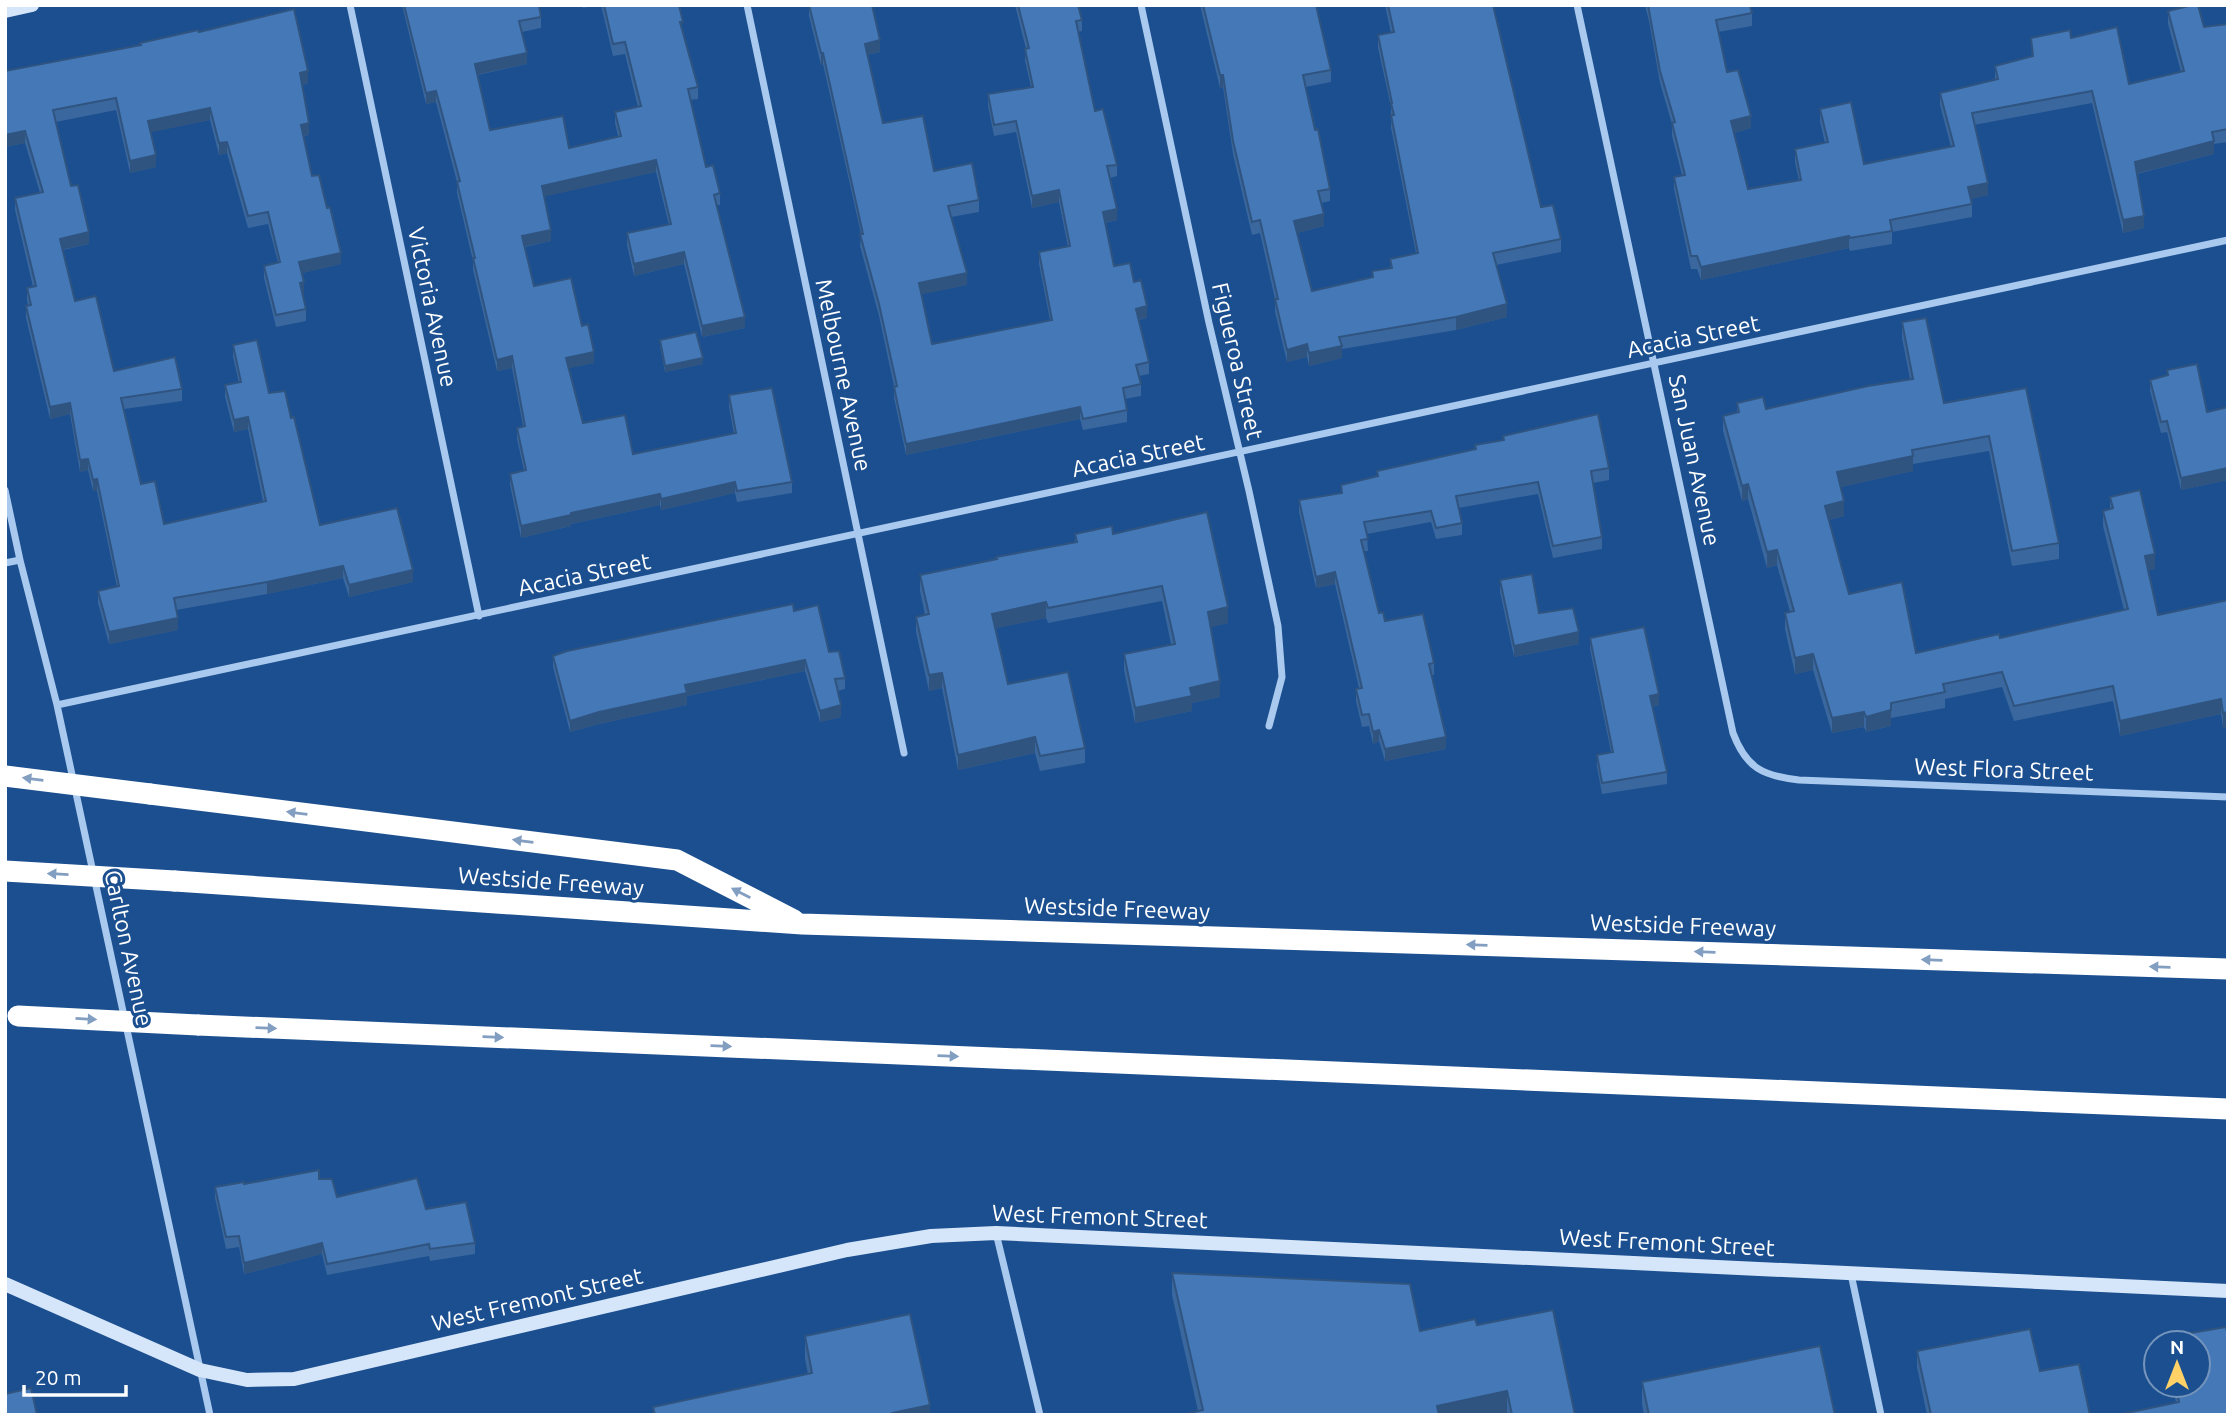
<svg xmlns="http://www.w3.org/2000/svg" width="2233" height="1420" viewBox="0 0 2233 1420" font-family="Ubuntu,sans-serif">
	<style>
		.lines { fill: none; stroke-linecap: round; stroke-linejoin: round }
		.street { stroke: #a9c9ee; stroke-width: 7 }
		.secondary { stroke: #d6e6fa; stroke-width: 14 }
		.highway { stroke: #fff; stroke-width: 21 }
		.highway-bridge { stroke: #fff; stroke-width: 21 }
		.wall { fill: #3a679d }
		.shaded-wall { fill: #305480 }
		.building { fill: #4478b7; stroke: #305480; stroke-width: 2 }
		.oneway { fill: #829ec1 }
		.labels { text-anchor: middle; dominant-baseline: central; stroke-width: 6; stroke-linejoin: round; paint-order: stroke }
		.street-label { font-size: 23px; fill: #fff; stroke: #1b4f8f }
	</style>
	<rect width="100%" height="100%" fill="#1b4f8f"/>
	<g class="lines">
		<path class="street" d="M350 5 479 616
			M747 5 904 753
			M1141 5 1209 323 1249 491 1278 626 1282 677 1269 726
			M1577 5 1733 733C1746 768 1763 776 1799 780L2228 797
			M5 490 20 560 57 705 210 1415
			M5 563 20 560
			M57 705 2228 240
			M996 1233 1040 1415
			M1851 1274 1881 1415"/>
		<path class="secondary" d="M5 11 32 5
			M5 1284 200 1370 247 1380 294 1379 847 1250 931 1236 996 1233 2228 1291"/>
		<path class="highway" d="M150 794 677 860 794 920
			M175 881 802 924 2228 969
			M198 1025 2228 1109"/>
		<path class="highway-bridge" d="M5 776 150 794
			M5 871 175 881
			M18 1016 198 1025"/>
	</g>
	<path class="wall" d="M402 5H539L541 17V28L522 32 527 64 478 75 490 130 569 148 618 136 615 123V112L638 107 625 54 613 56 601 5H679L683 33 698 87V99L690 100 706 167 720 193V205H717L745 328 702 337 684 264 634 276 627 245V233L669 225 656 172 544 196 551 241 525 247 534 286 582 326 594 363 569 368 583 423 633 454 734 434 729 407V395L792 482V493L737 502 735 493 661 510 660 505 571 524V526L521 538 510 485V474L524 471 517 439V428L523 426 512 368 497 371 473 270V261L457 193V182L436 102 426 104Z
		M583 5H600L583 8Z
		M809 5 880 52 867 55 883 123 934 171 979 200V212L951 217 967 285 921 294 932 344 1050 320 1039 264V252L1068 247 1059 202 1032 208 1016 132 994 136 988 106V94L1031 87 1025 61 1026 49 1015 5H1078L1082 20V31L1078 32 1095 111 1117 165V176L1110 178 1117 220 1105 223 1114 266 1134 282 1147 318 1139 320 1149 362V374L1139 376 1141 384V396L1125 399 1127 410V422L1083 430 1080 419 906 455 894 398V386L879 316 860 246 861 234 823 64 821 65 809 16Z
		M1200 5H1316L1331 70V82L1306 87 1330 189V201L1321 203 1324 226 1297 233 1312 291 1372 277V271L1390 268V259L1416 253 1391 128V107L1378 48V35L1391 33 1385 5H1493L1541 207 1561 239V252L1496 265 1507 317 1456 330 1342 349V358L1309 366 1307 357 1287 362 1275 312V299L1260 233 1252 235 1233 154 1223 87 1220 88Z
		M1645 5H1750L1752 13V26L1718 32 1727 72 1751 128 1734 133 1748 189 1799 181 1795 162V149L1825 143 1820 122V109L1864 164 1951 147 1940 105V93L1995 79V66L2032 56 2031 38H2071L2129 84 2181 72 2168 24V11L2204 27 2228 24V142L2214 144V154L2137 174 2144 228 2123 233 2092 103 1974 125 1988 195 1971 199 1972 204V217L1892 232V244L1850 251 1849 248 1701 280 1697 269H1691L1674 189V177L1682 175 1672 136V124L1660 83 1649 21Z
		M199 32 308 83 302 85 309 135 304 136 312 176 341 264 302 273 304 294H303L306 309V321L276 327 264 278V266L278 262 268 224 248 228 227 153 219 155 210 120 150 132 156 167 130 173 116 110 56 122 71 186 89 244 63 250 75 301 114 371 182 389V401L124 409 141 484 164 524 263 502 248 429 234 432 225 397V385L239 383 233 357V345L269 393 291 418 320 525 413 582 349 597 343 578 267 594 176 610 178 630 109 644 98 603V591L117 587 97 491H93L88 470 80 472 70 414 50 419 26 318V306L28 305 27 300V288L33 287 15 210V198L40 193 25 143 5 147V71L140 46V43Z
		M1902 322 1944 403 2026 388 2059 543V559L2012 566 1989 451 1913 464V471L1841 487 1844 516 1829 520 1849 594 1916 653 2000 638 2124 610 2103 526V511L2110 509V497L2155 569 2149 570 2158 615 2228 600 2223 728 2221 714 2120 736 2113 701 2014 721 2002 687 1945 699V708L1891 718V726L1866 732 1864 727 1832 733 1813 670 1795 674 1785 629V613L1790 612 1777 565 1767 568 1748 499 1742 501 1723 431V416L1737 412V403L1766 409 1910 379 1902 338Z
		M660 340 703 364 665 372 660 346Z
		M2167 370 2207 412 2228 407V480L2181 490 2167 432 2161 433 2150 391V380L2167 375Z
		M1503 436 1609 468V480L1593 483 1602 537V549L1553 558 1538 494 1458 508 1462 523V535L1436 539 1431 522 1367 534 1368 551H1363L1379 613 1385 621 1434 663V675H1432L1446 749 1385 761 1379 741 1373 744 1369 726 1362 727 1356 701V689L1359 688 1335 584 1316 588 1299 512V500L1341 493V485L1377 476V471L1475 449V445L1503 440Z
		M1075 534H1113L1228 623 1210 627 1220 697 1192 703V711L1135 723 1124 670V654L1171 644 1162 601 1048 623 1046 618 996 628 1008 684 1085 748V763L1040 771 1035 753 958 770 942 688 929 691 916 632V617L925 615 920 591V575L1075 543Z
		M1500 580 1539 613 1579 644 1514 657 1500 592Z
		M794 611 829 652 845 678V689L838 691 841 717 820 722 805 671 687 696V705L599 724 570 732 553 667V656Z
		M1590 638 1659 705 1652 707 1667 772V784L1602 794 1597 767V755L1611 752 1590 649Z
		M319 1179 337 1197 426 1209 475 1243V1254L430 1261 429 1256 327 1275 322 1254 244 1274 239 1247 226 1249 215 1198V1187Z
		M1172 1273 1420 1331 1477 1325 1575 1415H1507V1413L1501 1415H1182L1198 1411 1172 1295Z
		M2226 1327 2228 1337V1415H2117L2176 1403 2173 1385H2198V1343H2167V1337Z
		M805 1336 930 1415H653V1407L808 1374 805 1359Z
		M1917 1351 2040 1371 2090 1415H1927L1917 1367Z
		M1642 1382 1835 1415H1644L1642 1404Z"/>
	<path class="shaded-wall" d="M880 40V52L865 55V44Z
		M527 53V64L475 75V64Z
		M821 53H823V64L821 65Z
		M308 71V83L300 85V73Z
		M1220 75H1223V87L1220 88Z
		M436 91V102L426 104V93Z
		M210 108V120L148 133V121Z
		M1751 116V128L1731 134V121Z
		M309 123V135L301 136V125Z
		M25 131V143L5 147V135Z
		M2214 141V154L2135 174V162Z
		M227 142V153L219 155V143Z
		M156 155V167L130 173V161Z
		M656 160V172L542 197V186Z
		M1988 183V195L1968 200V187Z
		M1059 190V202L1032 208V196Z
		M1117 209V220L1103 223V212Z
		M1324 214V226L1294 234V221Z
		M2144 216V228L2123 233V220Z
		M551 230V241L522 247V236Z
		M89 232V244L60 250V239Z
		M1849 236V248L1701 280V267Z
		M684 252V264L634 276V264Z
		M341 253V264L299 274V262Z
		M967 273V285L919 295V283Z
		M304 282V294L300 295V283Z
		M1507 304V317L1456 330V317Z
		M1147 306V318L1136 320V309Z
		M745 317V328L702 337V326Z
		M1307 344V357L1287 362V350Z
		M1342 346V358L1309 366V353Z
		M594 352V363L566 369V358Z
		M512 356V368L497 371V360Z
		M703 358V364L665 372V366Z
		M70 403V414L50 419V407Z
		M1080 407V419L906 455V444Z
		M248 417V429L234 432V420Z
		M1913 456V471L1837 488V472Z
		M88 459V470L80 472V460Z
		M2228 468V480L2181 490V478Z
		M97 479V491H93V480Z
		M735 482V493L661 510V499Z
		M1748 484V499L1742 501V486Z
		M660 494V505L571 524V526L521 538V526L571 513Z
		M1844 501V516L1825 521V506Z
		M1777 550V565L1767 568V552Z
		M2155 554V569L2145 571V556Z
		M343 566V578L267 594V582Z
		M413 570V582L349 597V585Z
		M1335 572V584L1316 588V577Z
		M1046 602V618L992 629V614Z
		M1228 607V623L1208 628V612Z
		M178 618V630L109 644V632Z
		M1579 632V644L1514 657V646Z
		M1813 654V670L1795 674V658Z
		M805 660V671L687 696V705L599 724 570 732V721L685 685Z
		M942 673V688L929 691V675Z
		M1220 681V697L1192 703V711L1135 723V708L1190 688Z
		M1659 694V705L1650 707V696Z
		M2221 699V714L2120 736V721Z
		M841 705V717L820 722V711Z
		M1891 710V726L1866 732V717Z
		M1864 712V727L1832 733V718Z
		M2228 712V727L2223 728V713Z
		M1379 730V741L1373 744V732Z
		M1035 737V753L958 770V755Z
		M1446 737V749L1385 761V749Z
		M322 1243V1254L244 1274V1263Z
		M1507 1391V1413L1501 1415H1437V1406Z
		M930 1405V1415H892V1413Z"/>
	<path class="building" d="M404 5H539L541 17 519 21 527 53 475 64 490 130 563 116 569 148 621 136 615 112 641 106 625 42 613 44 604 5H679L683 22H680L698 87 688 89 706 167 713 165 720 193 714 195 745 317 702 326 684 252 634 264 627 233 671 224 656 160 542 186 551 230 522 236 534 286 571 278 582 326 588 324 594 352 566 358 583 423 625 415 633 454 736 433 729 395 772 388 792 482 737 491 735 482 661 499 660 494 571 513V515L521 526 510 474 526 470 517 428 525 426 512 356 497 360 473 258H475L457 182 460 181 436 91 426 93Z
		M809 5H872L880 40 865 44 883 123 923 116 934 171 972 163 979 200 948 206 967 273 919 283 932 344 1052 320 1039 252 1070 246 1059 190 1032 196 1016 121 994 125 988 94 1033 87 1025 49 1029 48 1018 5H1078L1082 20 1076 21 1095 111 1103 109 1117 165 1107 166 1117 209 1103 212 1114 266 1130 263 1134 282 1141 280 1147 306 1136 309 1149 362 1136 365 1141 384 1123 388 1127 410 1083 419 1080 407 906 444 894 387 897 386 879 304 860 234H863L823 53H821Z
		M1203 5H1316L1331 70 1303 75 1315 130 1318 129 1330 189 1318 191 1324 214 1294 221 1312 291 1373 277 1372 271 1392 268 1390 259 1418 253 1391 115H1394L1391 103H1392L1378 35 1394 32 1388 5H1493L1541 207 1553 205 1561 239 1493 253 1507 304 1456 317 1339 337 1342 346 1309 353 1307 344 1287 350 1275 299H1278L1260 220 1252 222 1233 141 1223 75H1220Z
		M1648 5H1750L1752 13 1716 20 1727 72 1738 70 1751 116 1731 121 1748 189 1801 180 1795 149 1828 142 1820 109 1851 102 1864 164 1954 146 1940 93 1998 79 1995 66 2033 56 2031 38 2070 30 2071 38 2117 27 2129 84 2184 71 2168 11 2193 5H2198L2204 27 2228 24V129L2212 132 2214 141 2135 162 2144 216 2123 220 2092 91 1972 113 1988 183 1968 187 1972 204 1890 220 1892 231 1850 238 1849 236 1701 267 1697 256H1691L1674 177 1685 175 1672 123 1675 122 1660 71Z
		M294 9 308 71 300 73 309 123 301 125 312 176 319 175 327 208 330 207 341 253 299 262 304 282 300 283 306 309 276 315 264 266 280 262 268 212 248 216 227 142 219 143 210 108 148 121 156 155 130 161 116 98 53 110 71 186 78 185 89 232 60 239 75 301 96 296 114 371 175 357 182 389 121 398 141 484 155 481 164 524 266 501 248 417 234 420 225 385 241 382 233 345 257 340 269 393 285 391 291 418 294 417 320 525 397 508 413 570 349 585 343 566 267 582 174 598 178 618 109 632 98 591 119 586 97 479 93 480 88 459 80 460 70 403 50 407 26 306 31 305 27 288 36 286 15 198 43 192 25 131 5 135V71L141 45 140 43 198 30 199 32Z
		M1926 318 1944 403 2026 388 2059 543 2012 551 1989 436 1912 450 1913 456 1837 472 1844 501 1825 506 1849 594 1902 582 1916 653 1999 634 2000 638 2128 609 2103 511 2113 508 2110 497 2140 490 2155 554 2145 556 2158 615 2228 600V712L2223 713 2221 699 2120 721 2113 686 2014 706 2002 672 1943 684 1945 692 1891 703V710L1866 717 1864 712 1832 718 1813 654 1795 658 1785 613 1794 611 1777 550 1767 552 1748 484 1742 486 1723 416 1739 412 1737 403 1763 397 1766 409 1868 386 1913 379 1902 322Z
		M696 332 703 358 665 366 660 340Z
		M2197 364 2207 412 2228 407V468L2181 478 2167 421 2161 422 2150 380 2168 375 2167 370Z
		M1598 414 1609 468 1591 471 1602 537 1553 546 1538 482 1456 496 1462 523 1436 528 1431 511 1364 522 1368 539 1361 540 1379 613 1383 612 1385 621 1423 614 1434 663 1429 664 1446 737 1385 749 1379 730 1373 732 1369 714 1362 715 1356 689 1362 688 1335 572 1316 577 1299 500 1342 493 1341 485 1378 476 1377 471 1476 449 1475 445 1504 440 1503 436Z
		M1207 512 1228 607 1208 612 1220 681 1190 688 1192 696 1135 708 1124 654 1175 644 1162 586 1048 608 1046 602 992 614 1008 684 1068 672 1085 748 1040 756 1035 737 958 755 942 673 929 675 916 617 929 614 920 575 997 559 996 557 1077 542 1075 534 1112 526 1113 534Z
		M1532 574 1539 613 1573 608 1579 632 1514 646 1500 580Z
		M793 604 794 611 818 605 829 652 839 651 845 678 835 679 841 705 820 711 805 660 685 685 687 693 599 712 570 721 553 656 567 651Z
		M1644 627 1659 694 1650 696 1667 772 1602 783 1597 755 1613 752 1590 638Z
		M319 1170V1179H332L337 1197 417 1178 426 1209 466 1202 475 1243 430 1249 429 1244 327 1264 322 1243 244 1263 239 1236 226 1237 215 1187 244 1182V1184Z
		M1172 1273 1410 1284 1420 1331 1475 1319 1477 1325 1553 1310 1575 1415H1512L1507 1391 1437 1406 1439 1415H1182L1203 1410Z
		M910 1314 930 1405 892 1413V1415H655L653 1407 812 1373 805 1336Z
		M2226 1327 2228 1337V1415H2117L2179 1402 2176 1385H2198V1343H2168L2167 1337Z
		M2030 1329 2040 1371 2079 1364 2090 1415H1931L1917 1351Z
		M1820 1346 1835 1415H1649L1642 1382Z
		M31 1388 37 1415H5V1394Z"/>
	<defs><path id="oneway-solid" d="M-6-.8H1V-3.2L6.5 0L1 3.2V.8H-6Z" transform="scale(1.75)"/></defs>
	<g class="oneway">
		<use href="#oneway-solid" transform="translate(33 779) rotate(-173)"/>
		<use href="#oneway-solid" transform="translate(297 813) rotate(-173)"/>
		<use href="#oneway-solid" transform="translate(523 841) rotate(-173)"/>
		<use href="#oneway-solid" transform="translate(58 874) rotate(-177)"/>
		<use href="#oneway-solid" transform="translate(741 893) rotate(-153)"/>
		<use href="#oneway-solid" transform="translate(1477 945) rotate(-178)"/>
		<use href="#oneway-solid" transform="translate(1705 952) rotate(-178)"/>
		<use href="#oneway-solid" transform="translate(1932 960) rotate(-178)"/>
		<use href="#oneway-solid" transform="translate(2160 967) rotate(-178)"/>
		<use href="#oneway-solid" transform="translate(86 1019) rotate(3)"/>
		<use href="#oneway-solid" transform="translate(266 1028) rotate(2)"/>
		<use href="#oneway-solid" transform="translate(493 1037) rotate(2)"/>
		<use href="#oneway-solid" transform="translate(721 1046) rotate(2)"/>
		<use href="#oneway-solid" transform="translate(948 1056) rotate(2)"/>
	</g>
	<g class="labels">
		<g class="street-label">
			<text transform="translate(433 307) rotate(78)">Victoria Avenue</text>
			<text transform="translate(1693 336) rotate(-12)">Acacia Street</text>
			<text transform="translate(1238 361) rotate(77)">Figueroa Street</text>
			<text transform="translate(844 375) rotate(78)">Melbourne Avenue</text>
			<text transform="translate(1138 455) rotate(-12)">Acacia Street</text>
			<text transform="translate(1695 460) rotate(78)">San Juan Avenue</text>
			<text transform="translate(584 574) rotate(-12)">Acacia Street</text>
			<text transform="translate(2004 769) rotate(2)">West Flora Street</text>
			<text transform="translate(551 881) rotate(4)">Westside Freeway</text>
			<text transform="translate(1117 908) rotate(2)">Westside Freeway</text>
			<text transform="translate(1683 925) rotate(2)">Westside Freeway</text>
			<text transform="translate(129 948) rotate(78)">Carlton Avenue</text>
			<text transform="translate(1100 1216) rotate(2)">West Fremont Street</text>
			<text transform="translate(1667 1242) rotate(3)">West Fremont Street</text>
			<text transform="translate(537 1299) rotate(-13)">West Fremont Street</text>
		</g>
	</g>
	<rect width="2233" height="1420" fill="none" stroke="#ffffff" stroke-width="14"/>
	<g transform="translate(2177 1364)"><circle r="33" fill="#1b4f8f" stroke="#7695bc" stroke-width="2"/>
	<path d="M0-5L12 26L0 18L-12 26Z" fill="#ffd166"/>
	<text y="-10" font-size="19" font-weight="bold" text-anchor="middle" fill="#ffffff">N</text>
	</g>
	<path d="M24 1385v10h102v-10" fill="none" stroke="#ffffff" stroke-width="3.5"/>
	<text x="35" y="1385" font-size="21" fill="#ffffff" stroke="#1b4f8f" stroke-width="5" paint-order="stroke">20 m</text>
</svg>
